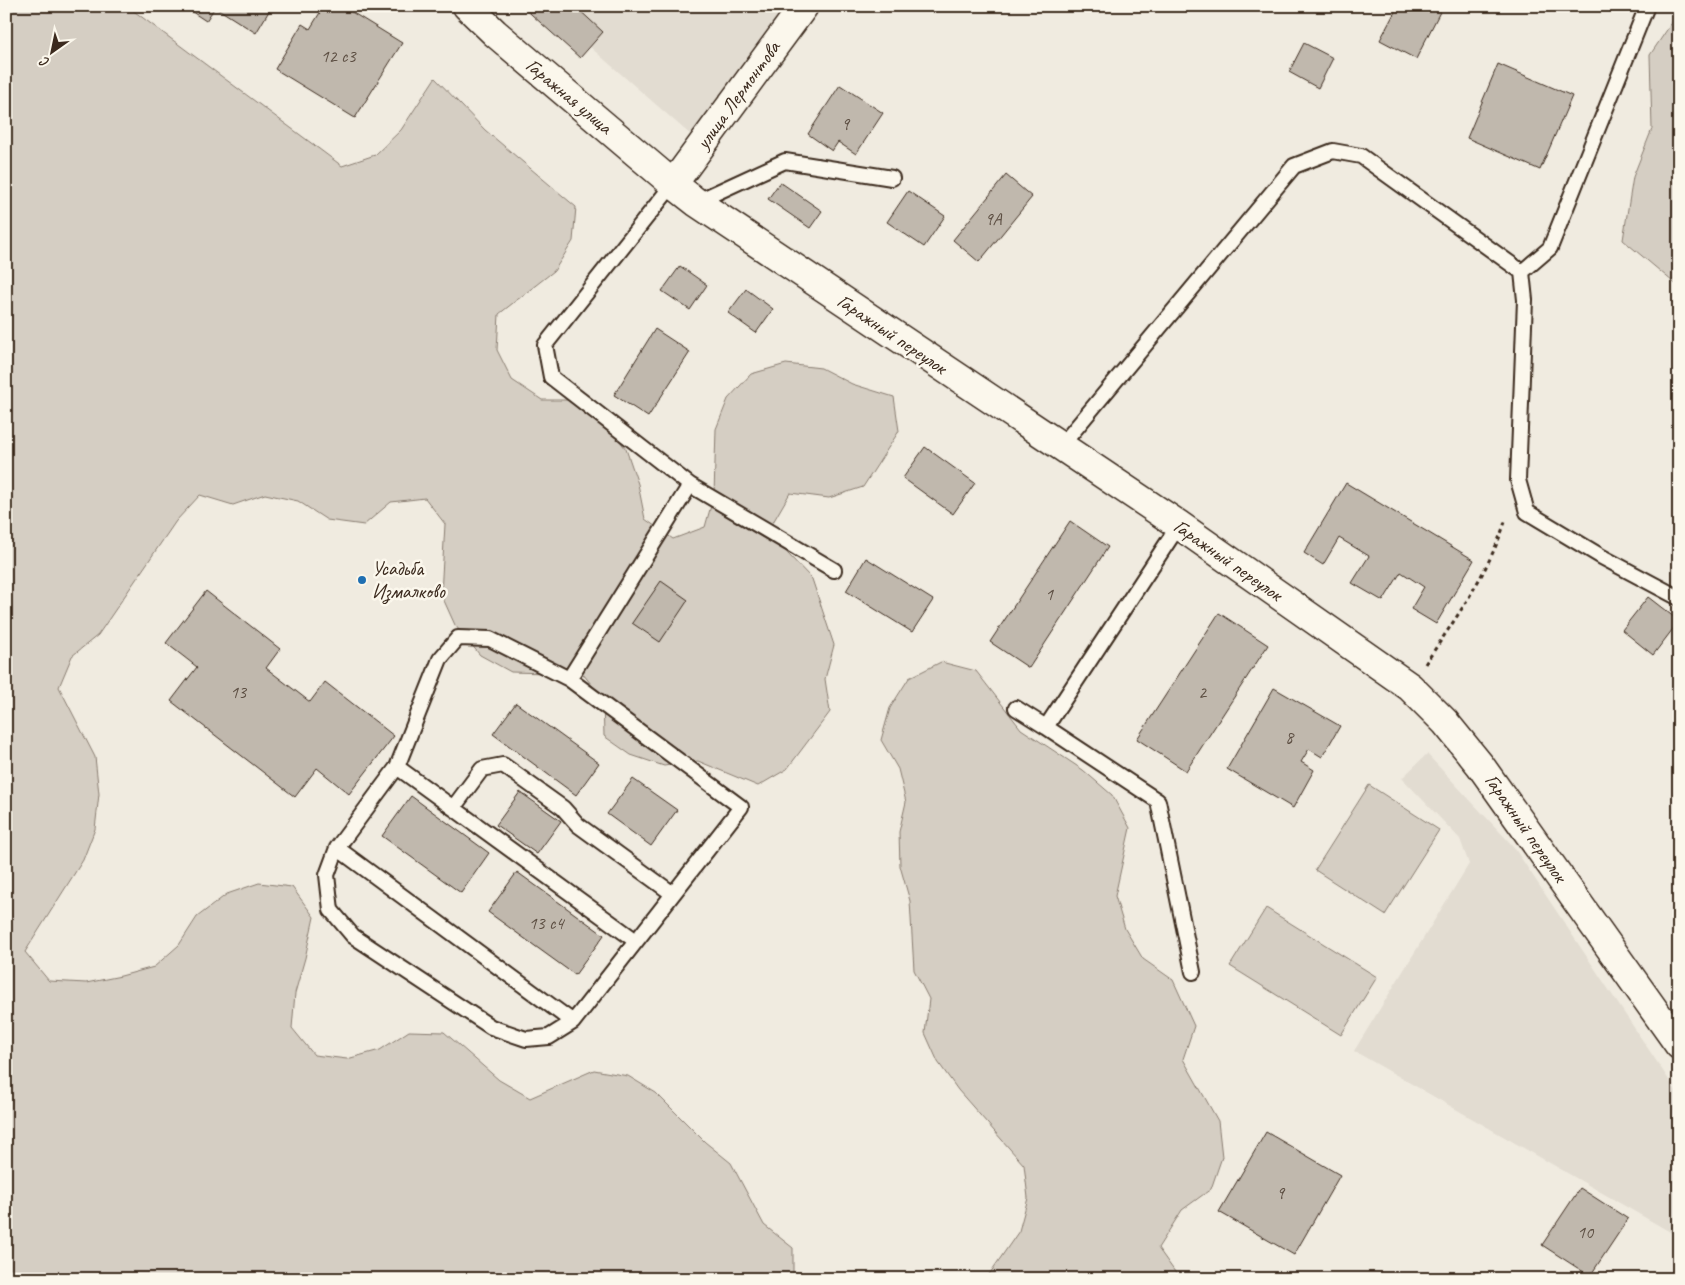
<svg xmlns="http://www.w3.org/2000/svg" width="1685" height="1285" viewBox="0 0 1685 1285" font-family="Caveat,sans-serif">
	<style>
		.built { fill: #e2dcd1 }
		.green { fill: #d5cec3; stroke: #887c70 }
		.building { fill: #c0b8ad; stroke: #3b2a1e }
		.lines { fill: none; stroke-linecap: round; stroke-linejoin: round }
		.service-casing { stroke: #3b2a1e; stroke-width: 18 }
		.minor-casing { stroke: #3b2a1e; stroke-width: 31 }
		.path { stroke: #3b2a1e; stroke-width: 3; stroke-dasharray: 4 4; stroke-linecap: butt }
		.service { stroke: #fbf7ec; stroke-width: 14 }
		.minor { stroke: #fbf7ec; stroke-width: 28 }
		.poi-dot { fill: #1f6fb2; stroke: #fbf7ec; stroke-width: 2 }
		.labels { text-anchor: middle; dominant-baseline: central; stroke-width: 5; stroke-linejoin: round; paint-order: stroke }
		.number-label { font-size: 18px; fill: #5c4e42 }
		.street-label { font-size: 20px; fill: #3b2a1e; stroke: #fbf7ec }
		.poi-label { font-size: 20px; fill: #3b2a1e; stroke: #fbf7ec; text-anchor: start }
	</style>
	<rect width="100%" height="100%" fill="#f0ebe0"/>
	<filter id="ink" filterUnits="userSpaceOnUse"><feTurbulence type="fractalNoise" baseFrequency=".02" numOctaves="2"/><feDisplacementMap in="SourceGraphic" scale="10" xChannelSelector="R" yChannelSelector="G"/><feConvolveMatrix kernelMatrix="1 2 1 2 8 2 1 2 1" color-interpolation-filters="sRGB"/></filter>
	<g filter="url(#ink)">
		<path class="built" d="M522 6H785L692 136 590 47 580 58Z
			M1427 754 1513 846 1679 1095V1237L1354 1051 1469 864 1460 839 1402 778Z"/>
		<path class="green" d="M6 6H127L342 166 375 155 401 130 435 78 485 130 576 207 573 241 554 271 499 314 497 350 512 380 542 400H578L604 421 626 449 638 484 645 519 673 539 705 527 714 495 716 429 728 399 751 374 786 364 821 368 852 384 894 397 899 431 863 487 829 498 790 493 772 524 788 554 812 579 834 645 825 679 830 712 787 769 758 786 698 761 664 766 631 755 604 736 603 699 583 674 511 672 480 655 455 625 441 594 445 524 425 498 391 502 364 525 327 520 298 501 265 494 233 505 200 495 176 521 98 635 72 656 59 687 95 757 99 794 95 829 83 860 25 952 49 981 86 983 121 976 154 967 179 945 197 917 227 894 259 883 292 887 314 917 305 958 295 993 292 1028 314 1055 347 1059 380 1050 409 1031 444 1032 499 1080 530 1098 594 1070 628 1076 656 1093 705 1142 731 1163 764 1225 793 1248V1279H6Z
			M1679 12V287L1623 240 1633 177 1652 129 1650 55Z
			M941 662 976 671 1021 729 1083 770 1112 795 1130 828 1115 896 1125 929 1143 959 1173 980 1194 1026 1183 1059 1218 1121 1222 1157 1211 1189 1182 1210 1158 1248 1180 1279H986L1019 1231 1028 1198 1024 1165 958 1090 938 1062 925 1033 929 999 914 970 910 901 900 866 899 832 906 802 898 769 881 740 890 708 909 678Z
			M1369 785 1439 830 1385 915 1315 870Z
			M1266 908 1377 977 1341 1035 1230 966Z"/>
		<path class="building" d="M183 6H272L256 33 215 7 206 21Z
			M324 6H342L402 43 355 118 275 69 302 24 310 29Z
			M522 6H575L603 32 580 58Z
			M1398 6H1443L1416 59 1380 40Z
			M1304 43 1333 58 1318 88 1289 72Z
			M1498 64 1572 96 1540 170 1467 138Z
			M840 85 883 113 856 154 838 142 832 151 808 134Z
			M1006 175 1032 197 979 262 953 240Z
			M780 182 822 211 810 228 768 199Z
			M908 191 945 216 924 247 887 222Z
			M680 266 707 285 690 310 662 291Z
			M746 289 773 309 756 333 728 313Z
			M655 329 690 352 648 417 614 395Z
			M925 447 975 483 953 514 903 478Z
			M1346 483 1474 560 1436 624 1411 609 1424 587 1401 572 1383 601 1352 583 1369 556 1339 538 1323 565 1304 553Z
			M1070 521 1108 547 1029 668 990 642Z
			M866 558 933 600 912 632 846 591Z
			M661 581 688 600 660 642 632 623Z
			M206 591 280 649 266 668 310 702 325 682 394 736 349 794 317 768 295 797 171 701 197 667 166 643Z
			M1648 597 1679 621 1653 655 1622 630Z
			M1219 613 1268 645 1186 771 1137 739Z
			M1274 688 1340 726 1322 757 1309 749 1301 762 1314 770 1293 808 1227 769Z
			M516 703 599 763 576 795 493 734Z
			M633 779 677 810 651 846 607 814Z
			M520 792 561 821 537 854 496 825Z
			M411 796 489 853 461 893 382 836Z
			M517 872 604 935 575 975 488 912Z
			M1266 1132 1340 1175 1294 1255 1219 1212Z
			M1580 1188 1628 1219 1590 1276 1542 1245Z"/>
		<g class="lines">
			<defs>
				<path id="service" d="M673 184 545 345 551 377 690 485 834 570
					M696 202 785 161 892 178
					M1522 272 1550 248 1647 6
					M1061 446 1294 166 1333 151 1361 156 1522 272 1525 300 1518 480 1527 512 1602 557 1679 598
					M1179 525 1046 727 1158 801 1193 972
					M569 679 490 639 458 638 440 659 397 767 337 848 327 875 331 910 353 936 491 1027 526 1039 549 1037 573 1022 741 807 569 679 690 485
					M1016 708 1046 727
					M397 767 636 941
					M453 808 482 769 503 765 563 808 578 825 673 894
					M337 848 573 1022"/>
				<path id="minor" d="M467 6 495 33 673 184 696 202 1179 525 1410 687 1445 722 1480 765 1679 1045
					M673 184 804 6"/>
			</defs>
			<use href="#service" class="service-casing"/>
			<use href="#minor" class="minor-casing"/>
			<path class="path" d="M1425 664C1456 618 1489 572 1506 519"/>
			<use href="#service" class="service"/>
			<use href="#minor" class="minor"/>
		</g>
	</g>
	<circle class="poi-dot" cx="362" cy="580" r="5"/>
	<g class="labels">
		<g class="number-label">
			<text x="338" y="56">12 с3</text>
			<text x="845" y="124">9</text>
			<text x="993" y="219">9А</text>
			<text x="1049" y="594">1</text>
			<text x="238" y="692">13</text>
			<text x="1202" y="692">2</text>
			<text x="1289" y="737">8</text>
			<text x="546" y="923">13 с4</text>
			<text x="1280" y="1193">9</text>
			<text x="1585" y="1232">10</text>
		</g>
		<g class="street-label">
			<text transform="translate(738 95) rotate(-54)">улица Лермонтова</text>
			<text transform="translate(569 96) rotate(40)">Гаражная улица</text>
			<text transform="translate(892 334) rotate(34)">Гаражный переулок</text>
			<text transform="translate(1228 560) rotate(35)">Гаражный переулок</text>
			<text transform="translate(1526 828) rotate(55)">Гаражный переулок</text>
		</g>
		<g class="poi-label">
			<text x="372" y="568">Усадьба<tspan x="372" dy="23">Измалково</tspan></text>
		</g>
	</g>
	<rect width="1685" height="1285" fill="none" stroke="#fbf7ec" stroke-width="25"/>
	<rect x="12" y="12" width="1660" height="1260" fill="none" stroke="#3b2a1e" stroke-width="2" filter="url(#ink)"/>
	<g transform="translate(52 52) rotate(213)" stroke="#fbf7ec" stroke-width="4" paint-order="stroke">
	<path d="M0-4L9 19L0 12L-9 19Z" fill="#3b2a1e"/>
	<text y="-8" font-size="14" font-weight="bold" text-anchor="middle" fill="#3b2a1e">С</text>
	</g>
</svg>
